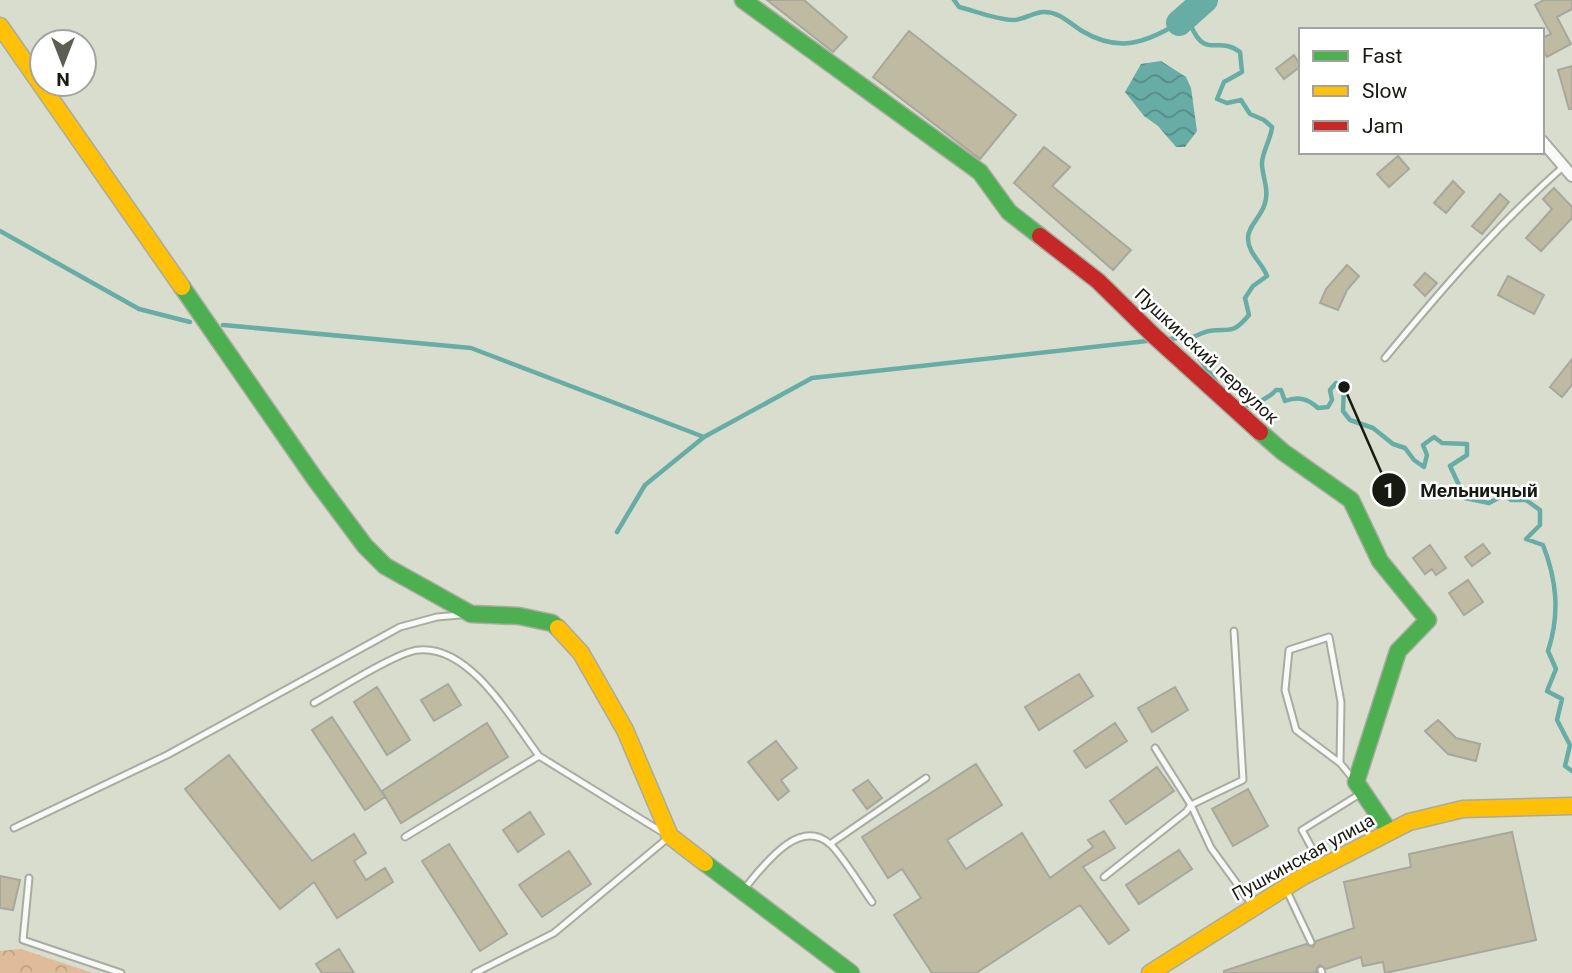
<svg xmlns="http://www.w3.org/2000/svg" width="1572" height="973" viewBox="0 0 1572 973" font-family="Roboto,sans-serif">
	<style>
		.forest { fill: url(#forest-crowns) }
		.water { fill: url(#water-waves) }
		.lines { fill: none; stroke-linecap: round; stroke-linejoin: round }
		.stream { stroke: #67ada5; stroke-width: 4.5 }
		.river { stroke: #67ada5; stroke-width: 26 }
		.building { fill: #bfbba3; stroke: #a7a79b; stroke-width: 2 }
		.lane-casing { stroke: #a8aca0; stroke-width: 9 }
		.street-casing { stroke: #a8aca0; stroke-width: 14 }
		.fast-casing { stroke: #a8aca0; stroke-width: 19 }
		.slow-casing { stroke: #a8aca0; stroke-width: 19 }
		.jam-casing { stroke: #a8aca0; stroke-width: 19 }
		.lane { stroke: #f9faf8; stroke-width: 5 }
		.street { stroke: #f9faf8; stroke-width: 10 }
		.fast { stroke: #4caf50; stroke-width: 16 }
		.slow { stroke: #ffc107; stroke-width: 16 }
		.jam { stroke: #c62828; stroke-width: 16 }
		.labels { text-anchor: middle; dominant-baseline: central; stroke-width: 5; stroke-linejoin: round; paint-order: stroke }
		.street-label { font-size: 18px; fill: #171a10; stroke: #fff }
		.leader { fill: none; stroke: #171a10; stroke-width: 2.5 }
		.callout-dot { fill: #171a10; stroke: #fff; stroke-width: 2.5 }
		.mark-label { font-size: 21px; text-anchor: middle; font-weight: bold; fill: #fff }
		.callout-label { font-size: 19px; text-anchor: middle; font-weight: bold; fill: #171a10; stroke: #fff; stroke-width: 5; stroke-linejoin: round; paint-order: stroke }
	</style>
	<defs>
		<pattern id="forest-crowns" width="20" height="18" patternUnits="userSpaceOnUse" patternTransform="scale(1.75)"><rect width="20" height="18" fill="#e0bb99"/><path d="M2 6a3 3 0 1 1 6 0M12 15a3 3 0 1 1 6 0" fill="none" stroke="#bfa083"/></pattern>
		<pattern id="water-waves" width="16" height="10" patternUnits="userSpaceOnUse" patternTransform="scale(1.75)"><rect width="16" height="10" fill="#67ada5"/><path d="M0 5q4-4 8 0t8 0" fill="none" stroke="#548c85"/></pattern>
	</defs>
	<rect width="100%" height="100%" fill="#d8ddce"/>
	<path class="forest" d="M21 949 93 973H0V951Z"/>
	<path class="water" d="M1161 61 1186 77 1191 88 1197 131 1185 147H1176L1158 126 1144 116 1125 92 1141 64Z"/>
	<g class="lines">
		<path class="stream" d="M954 0 959 7C975 11 995 19 1012 20 1022 21 1033 12 1044 12 1060 12 1069 23 1082 31 1119 53 1145 43 1179 23L1191 26C1206 60 1218 35 1240 52L1242 72 1224 82 1217 99 1227 103 1241 100 1250 114 1264 120 1272 127C1271 140 1261 153 1262 165 1263 178 1269 190 1265 203 1262 216 1248 226 1248 238 1248 254 1262 262 1267 276L1253 286 1245 298 1249 315C1232 335 1231 328 1209 331 1204 332 1198 335 1193 337L1190 345 1217 383
			M0 231 139 309 190 322
			M223 325 471 348 704 437 812 378 1147 341
			M1169 339 1192 337
			M1240 406H1254C1261 399 1270 398 1276 390H1281L1285 401C1299 396 1308 399 1318 408L1328 407 1332 400 1330 390 1336 383 1344 387 1343 411 1350 420 1373 428 1393 444 1405 448 1414 460 1424 467 1427 455 1423 445 1434 437 1442 443 1467 444V455L1450 466 1465 498 1489 503 1504 495 1511 500H1526L1540 510V525L1526 539 1543 545C1557 581 1560 614 1548 651L1556 669 1547 691 1562 699 1557 720 1570 745 1565 766 1572 771
			M617 532 645 485 704 437"/>
		<path class="river" d="M1179 23 1205 0"/>
	</g>
	<path class="building" d="M767 0H804L847 37 833 52Z
		M1544 0H1572V9L1557 17 1571 44 1547 57 1542 48V38L1551 34 1535 5Z
		M909 31 1016 115 980 159 873 77Z
		M1294 55 1301 66 1284 79 1276 69Z
		M1572 66V109H1569L1558 70Z
		M1044 147 1070 167 1052 186 1131 250 1113 270 1014 183Z
		M1398 156 1409 169 1389 187 1377 174Z
		M1453 181 1464 192 1446 213 1434 203Z
		M1554 188 1572 207V218L1541 251 1526 238 1552 209 1543 199Z
		M1500 194 1509 202 1482 234 1472 226Z
		M1347 265 1359 276 1347 290 1338 310 1320 303 1326 289Z
		M1425 273 1437 283 1425 296 1414 285Z
		M1508 276 1544 295 1534 314 1498 295Z
		M1572 359V385L1562 397 1550 387Z
		M1483 544 1490 553 1472 566 1465 557Z
		M1430 545 1446 568 1436 575 1432 569 1425 574 1413 558Z
		M1468 580 1483 602 1464 615 1449 593Z
		M1079 674 1093 696 1039 730 1025 707Z
		M448 684 461 705 434 721 421 700Z
		M377 687 410 740 387 755 354 702Z
		M1175 687 1188 710 1152 732 1138 708Z
		M332 717 385 797 365 810 312 730Z
		M1438 720 1456 738 1480 744 1476 761 1448 754 1425 731Z
		M487 723 508 757 401 823 382 791Z
		M1115 723 1127 741 1086 768 1074 751Z
		M776 741 797 768 781 780 789 791 778 800 748 762Z
		M229 755 312 861 354 834 366 853 354 861 366 880 385 868 393 882 337 918 314 882 280 909 185 789Z
		M976 764 1002 805 947 840 966 869 1022 833 1050 878 1093 847 1088 840 1104 831 1115 848 1083 867 1129 930 1109 944 1080 905 976 973H932L894 915 921 898 902 869 888 878 862 837Z
		M1157 767 1174 791 1126 824 1110 801Z
		M868 780 882 798 867 809 853 790Z
		M1248 789 1268 826 1233 846 1212 809Z
		M530 812 544 834 518 852 503 830Z
		M1512 832 1536 940 1385 973 1383 962 1363 966 1361 957 1326 969 1320 965 1317 967 1316 972 1312 973H1224V971L1306 944 1313 947 1316 941 1354 928 1344 882 1411 867 1409 854Z
		M449 844 507 934 480 951 422 861Z
		M1179 850 1192 869 1139 904 1126 885Z
		M569 851 591 884 542 917 519 885Z
		M0 876 20 880 13 910 0 908Z
		M339 949 354 973H322L316 964Z"/>
	<g class="lines">
		<defs>
			<path id="lane" d="M1385 358C1442 289 1496 226 1564 166
				M314 703C336 691 398 651 419 650 470 645 513 721 539 756
				M1155 748 1191 805 1211 848 1251 903
				M1340 763 1341 702 1329 637 1289 650 1285 690 1296 730 1340 763 1354 780
				M14 828 167 755 400 627 437 617 460 615
				M405 837 539 756 662 832
				M830 844 926 778
				M1320 863 1302 830 1360 794
				M1104 877 1186 812 1191 805 1243 780 1234 631
				M29 878 23 940 121 973
				M744 889C762 868 798 816 830 844 842 855 862 888 872 902
				M1286 889 1311 942
				M1321 970 1322 973
				M475 973 554 933 669 837"/>
			<path id="street" d="M1542 141 1572 176"/>
			<path id="fast" d="M743 0 980 172 1009 212 1040 236
				M182 287 315 479 365 546 385 566 471 614 519 616 552 623 558 628
				M1260 432 1283 452 1351 500 1380 561 1428 620 1398 651 1356 782 1389 831
				M705 863 851 973"/>
			<path id="slow" d="M0 26 182 287
				M558 628 581 653 625 730 670 836 705 863
				M1150 973 1302 877 1409 822 1463 809 1572 806"/>
			<path id="jam" d="M1040 236 1098 281 1152 334 1260 432"/>
		</defs>
		<use href="#lane" class="lane-casing"/>
		<use href="#street" class="street-casing"/>
		<use href="#fast" class="fast-casing"/>
		<use href="#slow" class="slow-casing"/>
		<use href="#jam" class="jam-casing"/>
		<use href="#lane" class="lane"/>
		<use href="#street" class="street"/>
		<use href="#fast" class="fast"/>
		<use href="#slow" class="slow"/>
		<use href="#jam" class="jam"/>
	</g>
	<g class="labels">
		<g class="street-label">
			<text transform="translate(1207 356) rotate(43)">Пушкинский переулок</text>
			<text transform="translate(1303 857) rotate(-29)">Пушкинская улица</text>
		</g>
	</g>
	<path class="leader" d="M1344 387L1389 490"/>
	<g class="callout-dot">
		<circle cx="1344" cy="387" r="7"/>
		<circle cx="1389" cy="490" r="18"/>
	</g>
	<g class="mark-label">
		<text x="1389" y="498">1</text>
	</g>
	<g class="callout-label">
		<text x="1479" y="497">Мельничный</text>
	</g>
	<rect x="1299" y="28" width="245" height="126" fill="#ffffff" stroke="#a2a39f" stroke-width="2"/>
	<rect x="1313" y="51" width="35" height="10" fill="#4caf50" stroke="#a2a39f" stroke-width="2"/>
	<text x="1362" y="63" font-size="21" fill="#171a10">Fast</text>
	<rect x="1313" y="86" width="35" height="10" fill="#ffc107" stroke="#a2a39f" stroke-width="2"/>
	<text x="1362" y="98" font-size="21" fill="#171a10">Slow</text>
	<rect x="1313" y="121" width="35" height="10" fill="#c62828" stroke="#a2a39f" stroke-width="2"/>
	<text x="1362" y="133" font-size="21" fill="#171a10">Jam</text>
	<g transform="translate(63 63) rotate(180)"><circle r="33" fill="#ffffff" stroke="#a2a39f" stroke-width="2"/>
	<path d="M0-5L12 26L0 18L-12 26Z" fill="#5b5e52"/>
	<text y="-10" font-size="19" font-weight="bold" text-anchor="middle" fill="#171a10">N</text>
	</g>
</svg>
